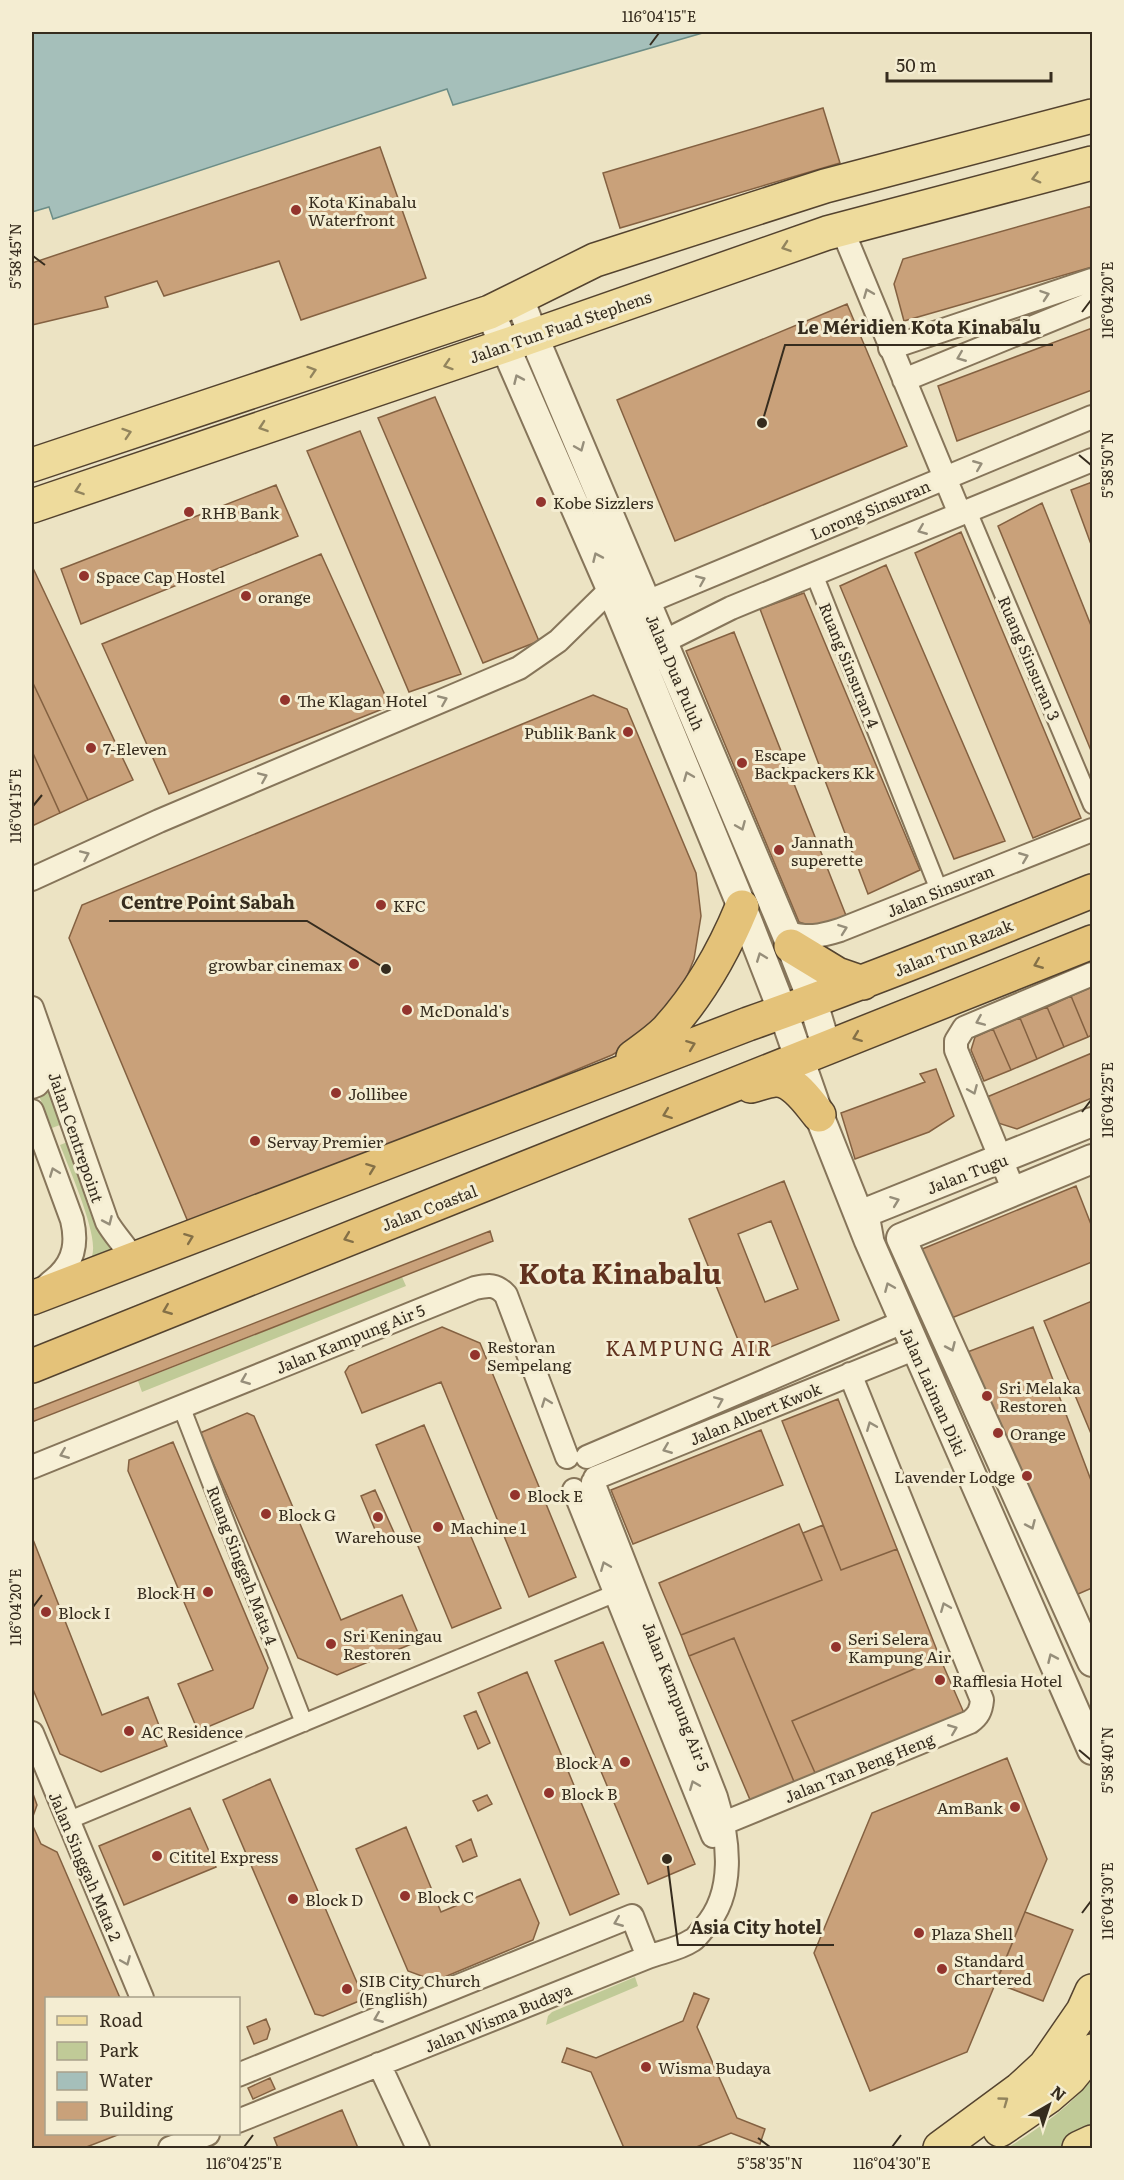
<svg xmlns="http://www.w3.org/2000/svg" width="1124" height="2180" viewBox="0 0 1124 2180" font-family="Literata,serif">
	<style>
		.green { fill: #c0ca97 }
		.water { fill: #a5bfba; stroke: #6c8d87; stroke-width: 1.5 }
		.building { fill: #c9a17a; stroke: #846141; stroke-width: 1.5; fill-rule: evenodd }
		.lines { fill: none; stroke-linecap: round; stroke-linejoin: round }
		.pedestrian-casing { stroke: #86755a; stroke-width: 20 }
		.minor-casing { stroke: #86755a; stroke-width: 26 }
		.tertiary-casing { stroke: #86755a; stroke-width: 32 }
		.primary-casing { stroke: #54432f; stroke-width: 36 }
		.trunk-casing { stroke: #54432f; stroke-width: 36 }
		.pedestrian { stroke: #f7f0d6; stroke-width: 16 }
		.minor { stroke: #f7f0d6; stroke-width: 22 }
		.tertiary { stroke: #f7f0d6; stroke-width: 28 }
		.primary { stroke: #eedb9c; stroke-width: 33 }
		.trunk { stroke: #e4c279; stroke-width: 33 }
		.oneway { stroke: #92845d }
		.oneway2 { stroke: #968e7a }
		.oneway3 { stroke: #847047 }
		.ticks { fill: none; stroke: #362c1e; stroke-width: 2 }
		.poi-dot { fill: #93342d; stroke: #f4edd2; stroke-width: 2 }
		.labels { text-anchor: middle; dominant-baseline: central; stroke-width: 6; stroke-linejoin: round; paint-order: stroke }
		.poi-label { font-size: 16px; fill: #362c1e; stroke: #f4edd2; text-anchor: start }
		.street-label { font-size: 16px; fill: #362c1e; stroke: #f4edd2 }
		.quarter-label { font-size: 20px; letter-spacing: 1.5px; fill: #61321f; stroke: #f4edd2 }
		.town-label { font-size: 28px; font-weight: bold; fill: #61321f; stroke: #f4edd2 }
		.leader { fill: none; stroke: #362c1e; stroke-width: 2 }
		.callout-dot { fill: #362c1e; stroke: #f4edd2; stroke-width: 2 }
		.callout-label { font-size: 18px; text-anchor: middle; font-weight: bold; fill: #362c1e; stroke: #f4edd2; stroke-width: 6; stroke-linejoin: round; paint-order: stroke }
		.neatline { fill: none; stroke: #362c1e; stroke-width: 2 }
		.ticks-label { font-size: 15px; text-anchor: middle; fill: #362c1e }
	</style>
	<rect width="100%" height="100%" fill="#ece3c3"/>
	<path class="green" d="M54 1090 65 1123 52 1128 39 1096Z
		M70 1141 101 1230 114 1253 87 1268C89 1263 93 1256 93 1250 95 1228 69 1168 60 1145Z
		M402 1277 406 1286 142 1392 138 1381Z
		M635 1977 638 1986 546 2025 548 2016 552 2012Z
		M1092 2079V2131L1058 2148H1007C1038 2129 1069 2108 1092 2079Z"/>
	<path class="water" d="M32 32H706L453 105 447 89 53 219 49 207 32 212Z"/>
	<path class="building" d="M823 108 840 163 620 228 603 173Z
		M380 147 426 278 301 320 279 261 164 296 157 281 105 297 108 307 32 325V263Z
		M1092 206V267L904 321 894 284 903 259Z
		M847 304 907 446 675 541 617 400Z
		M1092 328V390L957 441 938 386Z
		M435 397 539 641 483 663 378 418Z
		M360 431 461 674 409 692 307 451Z
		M1092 482V547L1071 490Z
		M276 485 298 536 81 624 61 569Z
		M1042 503 1092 628V753L998 526Z
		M961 532 1081 818 1033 838 915 553Z
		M321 554 390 706 169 794 102 644Z
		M886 565 1005 841 954 859 840 586Z
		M32 566 133 780 88 800 32 681Z
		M804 593 920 870 868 894 760 609Z
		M734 632 847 918 813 927 799 922 686 651Z
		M32 681 88 800 60 813 32 751Z
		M593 695 627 709 696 873 701 916 694 959 686 979 663 1016 631 1044 612 1055 191 1229 69 938 82 905Z
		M32 751 60 813 32 826Z
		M1092 987V1035L1088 1037 1071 996Z
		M1071 996 1088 1037 1064 1047 1047 1007Z
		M1047 1007 1064 1047 1037 1059 1020 1018Z
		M1020 1018 1037 1059 1011 1070 993 1029Z
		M993 1029 1011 1070 984 1081 971 1050 975 1037Z
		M1092 1053V1098L1017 1129 998 1123 987 1097Z
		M936 1069 954 1116 929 1132 855 1159 841 1113 925 1082 920 1074Z
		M784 1181 839 1320 745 1357 689 1219ZM771 1221 798 1289 765 1302 738 1234Z
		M1076 1186 1092 1227V1262L944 1321 915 1252Z
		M490 1231 493 1241 32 1422V1410Z
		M1092 1301V1436L1044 1321Z
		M442 1327 480 1343 576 1577 529 1597 441 1382 362 1413 345 1372 349 1366Z
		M1033 1327 1092 1483V1588L1055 1604 957 1356Z
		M838 1399 897 1549 841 1570 782 1421Z
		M247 1413 254 1416 341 1620 402 1595 421 1640 337 1675 298 1658 200 1433Z
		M424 1425 501 1608 452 1628 376 1445Z
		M761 1430 783 1485 633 1544 611 1490Z
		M173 1442 268 1668 253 1708 198 1731 178 1684 213 1670 128 1471 129 1460Z
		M375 1490 396 1537 381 1544 361 1496Z
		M799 1524 822 1580 681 1635 659 1583Z
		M823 1525 841 1570 897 1549 940 1658 792 1721 816 1775 795 1784 734 1638 689 1656 681 1635 822 1580 803 1533Z
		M32 1537 102 1715 148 1697 167 1746 101 1772 60 1754 32 1687Z
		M734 1638 795 1784 751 1802 689 1656Z
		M603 1642 695 1864 648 1884 555 1661Z
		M940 1658 964 1713 816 1775 792 1721Z
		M527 1672 619 1894 570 1915 478 1693Z
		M476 1711 490 1743 478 1749 464 1716Z
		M1007 1758 1047 1859 1025 1912 967 2052 870 2091 814 1953 872 1813Z
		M270 1779 364 1999 323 2016 315 2014 223 1800Z
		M32 1791 37 1805 32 1819Z
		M487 1795 492 1804 478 1811 473 1801Z
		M190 1808 216 1867 124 1905 99 1846Z
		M32 1824 41 1844 57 1852 120 1998H46V2134H120L84 2148H32Z
		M406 1827 441 1912 520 1879 539 1923 533 1940 435 1981 408 1971 356 1849Z
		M471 1839 477 1856 463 1862 456 1846Z
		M1025 1912 1073 1930 1043 2001 996 1983Z
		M694 1993 709 1999 697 2027 737 2118 765 2129 760 2144 731 2133 694 2148H624L591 2072 562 2062 567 2048 596 2058 683 2021Z
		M266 2019 270 2029 267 2039 254 2044 247 2027Z
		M270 2078 275 2089 253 2099 248 2088Z
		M342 2110 358 2148H278L274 2138Z"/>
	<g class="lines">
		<defs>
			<path id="pedestrian" d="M968 511 1092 805
				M814 574 939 890
				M181 1406 304 1723
				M67 1821 616 1593"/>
			<path id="minor" d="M842 229 960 514
				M890 348 1092 280
				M904 380 1092 303
				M647 602 1092 417
				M663 642 731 608 1092 460
				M32 879 159 821 519 668 558 641 611 589
				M786 933C809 938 818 937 840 930L1092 830
				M32 1008 107 1222C115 1236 126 1246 133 1259
				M32 1087 37 1085 44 1077 38 1053
				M32 1111 72 1220C77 1241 75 1259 59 1275 54 1280 48 1283 44 1289
				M1014 1191 956 1050V1041L964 1028 1092 974
				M587 1457 903 1322
				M32 1467 475 1288C489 1285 496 1284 506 1295L567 1457
				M595 1478 916 1348
				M574 1490 713 1836
				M32 1733 142 1998
				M724 1823 970 1722C978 1716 981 1711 982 1700L850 1374
				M379 2064 418 2148
				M238 2075 632 1916 648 1957
				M238 2121 648 1957C661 1952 679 1949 691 1941 696 1939 700 1932 704 1928 736 1893 729 1839 716 1797L593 1482
				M170 2148 208 2134"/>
			<path id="tertiary" d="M519 298 533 335 786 933 812 999 827 1049
				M490 312 611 589 742 907 783 1012 819 1115 869 1241 1092 1750
				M1092 1159 901 1238 1092 1662
				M869 1239 865 1217 872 1210 1092 1122"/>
			<path id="primary" d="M32 465 490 312 595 260 825 186 1092 116
				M32 506 504 346 827 233 1092 163
				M1000 2130 1048 2097 1070 2078 1092 2051
				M940 2148 1020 2089 1045 2066 1083 2011 1092 1991
				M1079 2148 1092 2142"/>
			<path id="trunk" d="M791 946 837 974 863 983
				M633 1057C644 1049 656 1041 666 1031 699 995 723 953 742 907
				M751 1086C759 1084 767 1081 775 1080 794 1079 808 1102 819 1115
				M32 1298 748 1024C864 983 978 937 1092 891
				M32 1366C384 1222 740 1085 1092 942"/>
		</defs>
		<use href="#pedestrian" class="pedestrian-casing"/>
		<use href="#minor" class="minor-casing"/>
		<use href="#tertiary" class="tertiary-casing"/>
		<use href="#primary" class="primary-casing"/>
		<use href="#trunk" class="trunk-casing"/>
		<use href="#pedestrian" class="pedestrian"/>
		<use href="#minor" class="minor"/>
		<use href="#tertiary" class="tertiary"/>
		<use href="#primary" class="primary"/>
		<use href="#trunk" class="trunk"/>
	</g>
	<defs><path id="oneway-chevron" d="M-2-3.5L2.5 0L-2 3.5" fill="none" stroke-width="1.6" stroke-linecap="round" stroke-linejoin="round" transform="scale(1.5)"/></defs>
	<g class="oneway">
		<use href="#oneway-chevron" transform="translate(1036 178) rotate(165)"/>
		<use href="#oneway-chevron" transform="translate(786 247) rotate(161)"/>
		<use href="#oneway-chevron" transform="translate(448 365) rotate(162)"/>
		<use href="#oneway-chevron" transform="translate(312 371) rotate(-18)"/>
		<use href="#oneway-chevron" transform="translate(263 427) rotate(161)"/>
		<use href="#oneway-chevron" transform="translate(127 433) rotate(-18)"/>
		<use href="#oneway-chevron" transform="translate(79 490) rotate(161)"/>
		<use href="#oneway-chevron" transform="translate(1004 2101) rotate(-36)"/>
	</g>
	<g class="oneway2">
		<use href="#oneway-chevron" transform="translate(868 293) rotate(-112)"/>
		<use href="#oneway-chevron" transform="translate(1045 295) rotate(-19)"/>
		<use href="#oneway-chevron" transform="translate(961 357) rotate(158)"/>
		<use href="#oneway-chevron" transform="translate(518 379) rotate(-114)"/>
		<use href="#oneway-chevron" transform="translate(580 447) rotate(67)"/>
		<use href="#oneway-chevron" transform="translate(978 465) rotate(-22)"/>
		<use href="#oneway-chevron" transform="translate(922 530) rotate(158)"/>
		<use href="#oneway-chevron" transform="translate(597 557) rotate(-114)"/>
		<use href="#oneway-chevron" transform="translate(701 580) rotate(-23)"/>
		<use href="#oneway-chevron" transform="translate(443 700) rotate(-23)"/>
		<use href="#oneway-chevron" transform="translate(688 776) rotate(-112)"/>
		<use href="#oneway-chevron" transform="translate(263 777) rotate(-23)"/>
		<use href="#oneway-chevron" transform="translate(741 826) rotate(67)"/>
		<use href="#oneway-chevron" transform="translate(85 855) rotate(-24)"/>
		<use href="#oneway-chevron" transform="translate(1024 857) rotate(-22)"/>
		<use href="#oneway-chevron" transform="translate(843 929) rotate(-20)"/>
		<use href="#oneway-chevron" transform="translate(761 957) rotate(-111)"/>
		<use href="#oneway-chevron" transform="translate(980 1021) rotate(157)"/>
		<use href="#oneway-chevron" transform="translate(973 1090) rotate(67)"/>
		<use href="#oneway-chevron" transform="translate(54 1172) rotate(-111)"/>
		<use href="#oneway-chevron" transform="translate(895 1201) rotate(-21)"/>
		<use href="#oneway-chevron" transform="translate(108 1221) rotate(66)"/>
		<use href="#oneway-chevron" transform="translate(889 1287) rotate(-113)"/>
		<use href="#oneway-chevron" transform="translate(951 1347) rotate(66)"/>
		<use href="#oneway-chevron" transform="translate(245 1380) rotate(158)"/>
		<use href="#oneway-chevron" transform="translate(719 1401) rotate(-23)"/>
		<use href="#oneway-chevron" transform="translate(546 1402) rotate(-111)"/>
		<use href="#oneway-chevron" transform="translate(871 1426) rotate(-112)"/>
		<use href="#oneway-chevron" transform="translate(667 1449) rotate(158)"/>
		<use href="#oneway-chevron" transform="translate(64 1454) rotate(158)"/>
		<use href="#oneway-chevron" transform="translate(1031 1525) rotate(66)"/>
		<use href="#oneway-chevron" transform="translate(605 1566) rotate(-112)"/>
		<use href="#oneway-chevron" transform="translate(945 1607) rotate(-112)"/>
		<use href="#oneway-chevron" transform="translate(1052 1658) rotate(-114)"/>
		<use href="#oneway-chevron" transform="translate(953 1729) rotate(-22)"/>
		<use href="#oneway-chevron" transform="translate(694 1785) rotate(-112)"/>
		<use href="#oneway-chevron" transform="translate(618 1922) rotate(158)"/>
		<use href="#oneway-chevron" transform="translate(126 1961) rotate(67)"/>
		<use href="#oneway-chevron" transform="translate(378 2018) rotate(158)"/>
	</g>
	<g class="oneway3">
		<use href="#oneway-chevron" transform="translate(1038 964) rotate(158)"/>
		<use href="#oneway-chevron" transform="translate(857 1037) rotate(159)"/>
		<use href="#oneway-chevron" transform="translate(691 1045) rotate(-21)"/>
		<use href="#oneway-chevron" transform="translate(667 1114) rotate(159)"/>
		<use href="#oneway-chevron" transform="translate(371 1168) rotate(-21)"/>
		<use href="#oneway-chevron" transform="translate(189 1238) rotate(-21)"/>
		<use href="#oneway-chevron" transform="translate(348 1238) rotate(159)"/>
		<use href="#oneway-chevron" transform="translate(167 1310) rotate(158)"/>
	</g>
	<path class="ticks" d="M650 45 659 33M33 256 45 265M1082 312 1091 300M1079 455 1091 465M33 806 42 795M1082 1112 1091 1100M33 1607 42 1595M1079 1750 1091 1760M1082 1913 1091 1901M758 2138 770 2147M244 2147 253 2135M892 2147 901 2135"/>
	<g class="poi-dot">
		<circle cx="296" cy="210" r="6"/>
		<circle cx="541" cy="502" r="6"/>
		<circle cx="189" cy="512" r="6"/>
		<circle cx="84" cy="576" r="6"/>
		<circle cx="246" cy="596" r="6"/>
		<circle cx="285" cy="700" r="6"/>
		<circle cx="628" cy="732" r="6"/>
		<circle cx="91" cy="748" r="6"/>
		<circle cx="742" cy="763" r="6"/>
		<circle cx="779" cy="850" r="6"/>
		<circle cx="381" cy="905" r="6"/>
		<circle cx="354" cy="964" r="6"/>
		<circle cx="407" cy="1010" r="6"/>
		<circle cx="336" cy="1093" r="6"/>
		<circle cx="255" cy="1141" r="6"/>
		<circle cx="475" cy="1355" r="6"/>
		<circle cx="987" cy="1396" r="6"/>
		<circle cx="998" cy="1433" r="6"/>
		<circle cx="1027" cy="1476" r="6"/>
		<circle cx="515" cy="1495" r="6"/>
		<circle cx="266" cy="1514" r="6"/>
		<circle cx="378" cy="1517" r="6"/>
		<circle cx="438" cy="1527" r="6"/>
		<circle cx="208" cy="1592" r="6"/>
		<circle cx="46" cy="1612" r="6"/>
		<circle cx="331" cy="1644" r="6"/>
		<circle cx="836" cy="1647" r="6"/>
		<circle cx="940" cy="1680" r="6"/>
		<circle cx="129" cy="1731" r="6"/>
		<circle cx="625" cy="1762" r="6"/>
		<circle cx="549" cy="1793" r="6"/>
		<circle cx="1015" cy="1807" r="6"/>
		<circle cx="157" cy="1856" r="6"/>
		<circle cx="405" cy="1896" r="6"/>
		<circle cx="293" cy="1899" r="6"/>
		<circle cx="919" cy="1933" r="6"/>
		<circle cx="942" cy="1969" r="6"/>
		<circle cx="347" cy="1989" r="6"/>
		<circle cx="646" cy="2067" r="6"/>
	</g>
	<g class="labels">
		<g class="poi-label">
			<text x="308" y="201">Kota Kinabalu<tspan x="308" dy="18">Waterfront</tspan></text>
			<text x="553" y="502">Kobe Sizzlers</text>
			<text x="201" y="512">RHB Bank</text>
			<text x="96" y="576">Space Cap Hostel</text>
			<text x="258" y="596">orange</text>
			<text x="297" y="700">The Klagan Hotel</text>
			<text x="616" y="732" text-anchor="end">Publik Bank</text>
			<text x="103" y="748">7-Eleven</text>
			<text x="754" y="754">Escape<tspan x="754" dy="18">Backpackers Kk</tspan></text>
			<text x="791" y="841">Jannath<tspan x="791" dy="18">superette</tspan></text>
			<text x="393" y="905">KFC</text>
			<text x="342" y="964" text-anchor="end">growbar cinemax</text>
			<text x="419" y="1010">McDonald's</text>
			<text x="348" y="1093">Jollibee</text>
			<text x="267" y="1141">Servay Premier</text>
			<text x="487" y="1346">Restoran<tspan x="487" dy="18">Sempelang</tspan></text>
			<text x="999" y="1387">Sri Melaka<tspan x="999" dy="18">Restoren</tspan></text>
			<text x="1010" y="1433">Orange</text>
			<text x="1015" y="1476" text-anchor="end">Lavender Lodge</text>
			<text x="527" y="1495">Block E</text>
			<text x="278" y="1514">Block G</text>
			<text x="450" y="1527">Machine 1</text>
			<text x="378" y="1536" text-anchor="middle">Warehouse</text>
			<text x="196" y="1592" text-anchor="end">Block H</text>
			<text x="58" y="1612">Block I</text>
			<text x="343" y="1635">Sri Keningau<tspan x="343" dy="18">Restoren</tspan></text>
			<text x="848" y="1638">Seri Selera<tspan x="848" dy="18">Kampung Air</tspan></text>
			<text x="952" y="1680">Rafflesia Hotel</text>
			<text x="141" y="1731">AC Residence</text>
			<text x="613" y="1762" text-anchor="end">Block A</text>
			<text x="561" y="1793">Block B</text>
			<text x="1003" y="1807" text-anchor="end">AmBank</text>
			<text x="169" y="1856">Cititel Express</text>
			<text x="417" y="1896">Block C</text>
			<text x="305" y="1899">Block D</text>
			<text x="931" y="1933">Plaza Shell</text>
			<text x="954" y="1960">Standard<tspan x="954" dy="18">Chartered</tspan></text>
			<text x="359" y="1980">SIB City Church<tspan x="359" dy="18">(English)</tspan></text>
			<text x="658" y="2067">Wisma Budaya</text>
		</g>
		<g class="street-label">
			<text transform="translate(560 326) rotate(-19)">Jalan Tun Fuad Stephens</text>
			<text transform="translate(870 509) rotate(-23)">Lorong Sinsuran</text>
			<text transform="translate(1030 658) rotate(67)">Ruang Sinsuran 3</text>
			<text transform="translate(850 665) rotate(68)">Ruang Sinsuran 4</text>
			<text transform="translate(676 672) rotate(67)">Jalan Dua Puluh</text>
			<text transform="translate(940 890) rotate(-22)">Jalan Sinsuran</text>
			<text transform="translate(953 947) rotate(-22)">Jalan Tun Razak</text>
			<text transform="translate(77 1137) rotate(71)">Jalan Centrepoint</text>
			<text transform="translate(967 1173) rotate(-21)">Jalan Tugu</text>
			<text transform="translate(429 1207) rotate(-21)">Jalan Coastal</text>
			<text transform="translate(350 1338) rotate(-22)">Jalan Kampung Air 5</text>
			<text transform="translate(934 1391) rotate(66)">Jalan Laiman Diki</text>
			<text transform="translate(755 1413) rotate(-22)">Jalan Albert Kwok</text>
			<text transform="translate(243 1565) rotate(69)">Ruang Singgah Mata 4</text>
			<text transform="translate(677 1696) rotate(69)">Jalan Kampung Air 5</text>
			<text transform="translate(859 1767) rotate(-22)">Jalan Tan Beng Heng</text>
			<text transform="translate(86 1866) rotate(67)">Jalan Singgah Mata 2</text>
			<text transform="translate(498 2017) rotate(-22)">Jalan Wisma Budaya</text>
		</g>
		<g class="quarter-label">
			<text x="689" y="1347">KAMPUNG AIR</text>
		</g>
		<g class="town-label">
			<text x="620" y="1272">Kota Kinabalu</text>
		</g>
	</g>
	<path class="leader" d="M762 423L785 345H1053M386 969L307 921H109M667 1859L678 1945H834"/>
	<g class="callout-dot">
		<circle cx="762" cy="423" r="6"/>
		<circle cx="386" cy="969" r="6"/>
		<circle cx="667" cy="1859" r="6"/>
	</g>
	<g class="callout-label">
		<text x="919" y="334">Le Méridien Kota Kinabalu</text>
		<text x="208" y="909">Centre Point Sabah</text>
		<text x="756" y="1934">Asia City hotel</text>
	</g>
	<rect width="1124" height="2180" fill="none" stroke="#f4edd2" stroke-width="66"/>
	<rect x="45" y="1997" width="195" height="138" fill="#f4edd2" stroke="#a8a08a" stroke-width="1.5"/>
	<rect x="57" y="2016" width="30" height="9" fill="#eedb9c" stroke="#a8a08a" stroke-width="1.5"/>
	<text x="99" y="2027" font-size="18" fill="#362c1e">Road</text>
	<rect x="57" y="2042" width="30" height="18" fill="#c0ca97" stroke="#a8a08a" stroke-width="1.5"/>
	<text x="99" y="2057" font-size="18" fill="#362c1e">Park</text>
	<rect x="57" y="2072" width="30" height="18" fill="#a5bfba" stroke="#a8a08a" stroke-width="1.5"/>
	<text x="99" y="2087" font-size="18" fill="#362c1e">Water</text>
	<rect x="57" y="2102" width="30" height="18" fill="#c9a17a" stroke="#a8a08a" stroke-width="1.5"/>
	<text x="99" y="2117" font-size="18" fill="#362c1e">Building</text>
	<g transform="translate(1049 2105) rotate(39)" stroke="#f4edd2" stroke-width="4.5" paint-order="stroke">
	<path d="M0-4.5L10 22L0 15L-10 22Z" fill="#362c1e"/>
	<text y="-9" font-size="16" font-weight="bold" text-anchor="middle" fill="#362c1e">N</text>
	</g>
	<path d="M887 72v9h164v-9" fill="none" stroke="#362c1e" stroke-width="3"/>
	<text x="896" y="72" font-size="18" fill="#362c1e" stroke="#f4edd2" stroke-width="4.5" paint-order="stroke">50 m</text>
	<rect x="33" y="33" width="1058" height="2114" class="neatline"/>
	<g class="ticks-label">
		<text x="659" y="22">116°04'15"E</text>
		<text transform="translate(16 256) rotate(-90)" y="5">5°58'45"N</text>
		<text transform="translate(1108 300) rotate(-90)" y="5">116°04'20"E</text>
		<text transform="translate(1108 465) rotate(-90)" y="5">5°58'50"N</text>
		<text transform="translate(16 806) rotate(-90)" y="5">116°04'15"E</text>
		<text transform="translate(1108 1100) rotate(-90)" y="5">116°04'25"E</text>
		<text transform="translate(16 1607) rotate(-90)" y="5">116°04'20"E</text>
		<text transform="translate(1108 1760) rotate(-90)" y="5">5°58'40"N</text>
		<text transform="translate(1108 1901) rotate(-90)" y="5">116°04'30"E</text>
		<text x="244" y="2169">116°04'25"E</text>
		<text x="770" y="2169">5°58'35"N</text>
		<text x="892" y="2169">116°04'30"E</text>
	</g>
</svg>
